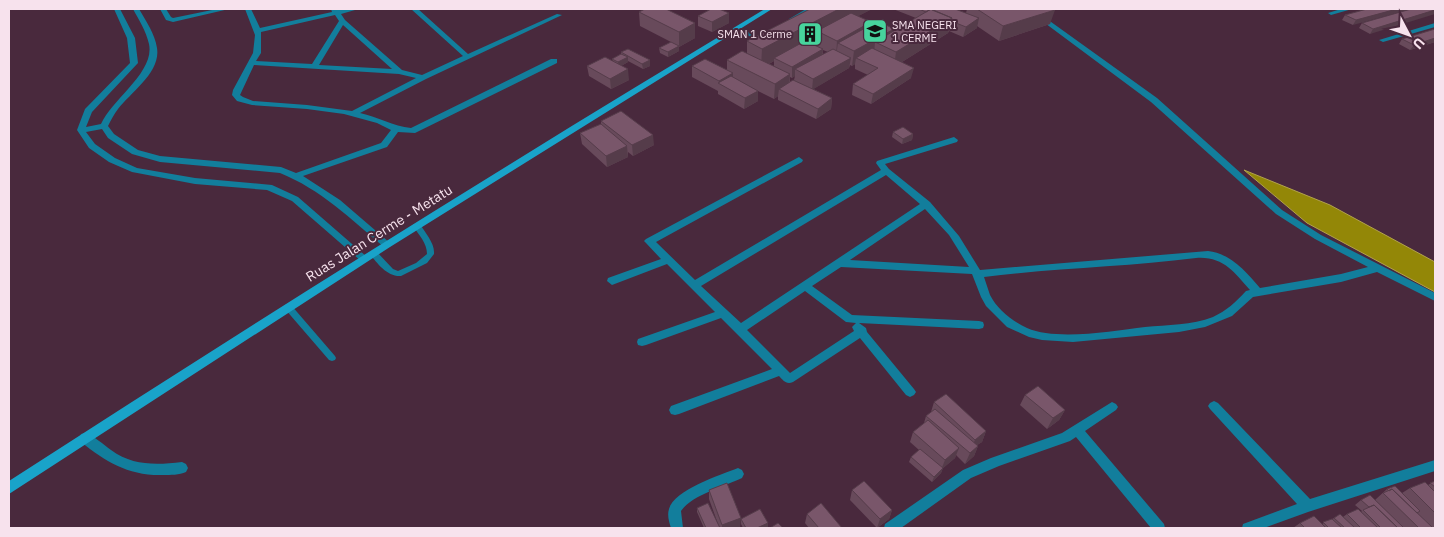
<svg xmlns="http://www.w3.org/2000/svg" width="1444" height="537" viewBox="0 0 1444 537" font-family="'IBM Plex Sans',sans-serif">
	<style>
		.water { fill: #938707; stroke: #b1a24c }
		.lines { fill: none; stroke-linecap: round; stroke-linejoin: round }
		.service { fill: #127e9c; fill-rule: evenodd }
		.minor { fill: #127e9c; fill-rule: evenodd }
		.secondary { fill: #19a3c9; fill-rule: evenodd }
		.wall { fill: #684a5b; fill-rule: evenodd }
		.shaded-wall { fill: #553c4a }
		.building { fill: #79566a; stroke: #553c4a }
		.labels { text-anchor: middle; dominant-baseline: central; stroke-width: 4; stroke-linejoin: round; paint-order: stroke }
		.far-poi-label { font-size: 11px; fill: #f7e2ed; stroke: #49293d; text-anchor: start }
		.street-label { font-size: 14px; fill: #f7e2ed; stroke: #49293d }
	</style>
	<rect width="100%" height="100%" fill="#49293d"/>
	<path class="water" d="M1244 170 1330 205 1435 262V292L1307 223Z"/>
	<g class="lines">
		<path class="service" d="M806 9H812L794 20 789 19Z
			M735 27H739L760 38 755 39 735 29Z
			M414 224H420C425 233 435 243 434 254L427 263 401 276C387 277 377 263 369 253L373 250 376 251 393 269 398 271 416 263 427 254C427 243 419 235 413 226Z
			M288 304 291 305 335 356 336 358 335 360 332 361 329 360 285 309 284 307 285 305Z"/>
		<path class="minor" d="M114 9H120L135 38 138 63 92 112 86 127 101 124C112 99 155 72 149 44 146 31 139 20 133 9H139C146 21 155 34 157 48 161 72 131 92 118 109 114 114 111 120 108 126L114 134 138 150 160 156 281 167 296 173 381 143 391 130 377 123 344 114 307 109 252 105 237 101 232 95 233 90 253 53 255 35 245 9H251L260 28 332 12 331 9H337L338 10 356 9 355 10 341 14 345 20 402 70 422 75 463 56 411 9H418L468 54 557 14 562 15 426 79 360 113C378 117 393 126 411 128L551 59H557V63L415 133 398 132 387 147 303 176 340 200 390 243 392 245 387 248 384 247C351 219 320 189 280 173L160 162 132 154 108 138 102 129 86 132 95 144 115 158 137 168 195 178 272 185 298 197 367 257 369 259 364 263 361 261 292 201 267 190 195 184 132 172 109 162 89 148 77 130 85 109 130 63 127 38ZM335 15 339 21 312 64 256 61 261 53V32ZM343 25 392 69 319 65ZM254 65 399 74 416 78 352 111 307 105 253 101 243 97 240 95Z
			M160 9H166L171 17 173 18 217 9H229L173 22 166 20Z
			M1026 9H1033L1157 98 1282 210 1321 235 1435 293V301L1377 272 1341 282 1253 297 1232 316 1205 327 1179 332 1073 342 1042 340 1029 337 1007 327 986 306 981 297 972 274 841 267 812 286 852 315 979 321 983 322 984 325 983 328 979 329 859 323 866 328 867 332 914 389 916 392 914 395 910 397 906 395 860 338 793 382C786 385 783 380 779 376L679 414 675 415 671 414 669 410 671 406 772 369 721 318 646 345 642 346 638 345 637 342 638 339 715 312 667 264 612 285 607 281 608 278 661 259 646 243 644 241 646 239 799 157 803 160 802 162 656 242 695 280 881 170 876 163 877 161 954 137 958 140 957 142 885 164 889 169 930 202 959 236 980 270 1208 251C1232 254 1246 272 1260 288L1341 274 1368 267 1315 239 1276 214 1151 102ZM886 175 920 204 741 323 701 286ZM925 209 949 235 969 267 850 260ZM1196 258C1223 256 1234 272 1250 290L1246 291C1236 302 1226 311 1213 317 1192 325 1167 325 1145 327 1112 331 1057 341 1027 328 1013 322 997 309 990 295 988 289 986 283 984 277 1054 268 1126 267 1196 258ZM805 291 846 322 856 323 852 327 854 331 790 373 747 330Z
			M1341 9H1352L1331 15 1328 13Z
			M1435 23V27L1383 42 1379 40Z
			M1214 401 1218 403 1310 499 1435 460V471L1308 512 1264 528H1242L1243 524 1297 504 1210 409 1208 406 1210 403Z
			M1112 402 1116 404 1118 407 1116 410 1085 431 1164 524 1165 528H1151L1076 437 1070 441 999 466 971 478 901 528H884L885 524 963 470 991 458 1062 433Z
			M85 433C94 436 103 444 111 450 133 466 156 465 182 462L186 464 188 468 186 472C179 475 171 475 163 475 129 476 106 462 81 442L79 438 81 434Z
			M738 468 742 470 744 474 742 478C725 486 692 495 681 511L683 528H671C669 522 667 515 669 509 674 490 720 475 738 468Z"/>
		<path class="secondary" d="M765 9H772L390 247 9 494V481C258 320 510 162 765 9Z"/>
	</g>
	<path class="wall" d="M810 9H872L858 16 871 26 894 29V31L916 18 893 9H955L966 13 967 9H1053L1050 24 999 41 977 26V28L963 37 949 31 948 33 902 62 911 78 871 104 852 95 853 84 868 75 855 69V64L852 66 850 65 849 68 813 89 832 98 831 109 816 119 778 100V96L774 99 758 91V101L744 109 718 94V91L692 77V66L727 70V60L747 54V41ZM817 38 816 46 809 43ZM823 50 828 52 823 55ZM774 61V66L769 64ZM795 76 794 80 790 82V77L792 78Z
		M1367 9 1353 25 1342 20 1345 15Z
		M1411 9 1370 34 1359 28 1362 23Z
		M639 12 695 23V38L679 47V51L668 57 660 53 659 48 671 42 640 26Z
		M729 13V23L712 32 698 26V16Z
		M1435 29V42L1410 50 1399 44 1402 39Z
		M621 52 650 60V66L643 69 628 61V62L621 66 629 80 611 89 589 76 587 66 613 61 612 59 621 54Z
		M601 121 654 145 633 156 628 152V157L607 167 582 144 580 133 601 124Z
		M893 132 913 134 912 140 902 144 892 137Z
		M1025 395 1065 410 1059 420 1047 429 1020 405Z
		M934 402 986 431 982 442 977 445 978 446 974 456 965 464 956 455 955 458 943 468 941 473 932 482 909 462 911 457 919 450 910 442 913 432 924 423 926 416 931 412Z
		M1435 481V528H1293L1300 523 1322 524 1334 518 1343 517 1347 514 1361 512 1362 511 1355 505 1361 500H1375L1387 489 1402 493 1410 488 1428 485Z
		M709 490 740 528H704L697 512V508L718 524 709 499Z
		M852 490 892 510 889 519 877 528 850 500Z
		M807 514 842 528H809L805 523Z
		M741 519 768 528H743L741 524Z"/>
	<path class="shaded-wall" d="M839 9H872L824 34 817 31V38L777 60 774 58V61L761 68 762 49Z
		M1397 9H1411L1353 25 1356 20Z
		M1055 10 1050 24 999 41 1003 26Z
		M1435 10V14L1370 34 1373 29Z
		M729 13V23L712 32V22Z
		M952 18 948 33 894 67 896 52Z
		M979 18 977 28 963 37 966 27Z
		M871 22 869 37 838 43 836 56 837 41Z
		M695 23V38L679 47V32Z
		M894 29 892 44 875 42 874 54 856 58 855 64 852 66 854 51Z
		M1435 38V42L1410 50 1414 45Z
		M679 46V51L668 57V52Z
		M823 49 822 60 795 69V76L792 78V67Z
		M628 57V62L619 67 618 62Z
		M851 58 849 68 812 90 813 79Z
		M650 60V66L643 69 642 64Z
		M914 68 911 78 871 104 873 94Z
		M628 69 629 80 611 89 610 79Z
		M733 73V84H719V81Z
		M790 74 789 89H779L778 96 774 99 775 84Z
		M758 91V101L744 109 745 98Z
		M832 98 831 109 816 119 818 109Z
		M913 134 912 140 902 144 903 139Z
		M653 135 654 145 633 156 632 145Z
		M627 146 628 157 607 167 606 156Z
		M1065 410 1059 420 1047 429 1053 418Z
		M986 431 982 442 970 450 975 440Z
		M978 446 974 456 965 464 970 453Z
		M959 448 955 458 941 470 945 460Z
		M943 468 941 473 932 482 934 477Z
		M892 510 889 519 877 528 880 519Z
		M741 518 740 528H722V525Z
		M768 523V528H757Z"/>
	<path class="building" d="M645 9H666L695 23 679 32 639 12Z
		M711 9H719L729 13 712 22 698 16Z
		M810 9H839L762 49 747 41Z
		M919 9H931L926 12Z
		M931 9 952 18 896 52 875 42Z
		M933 9H955L979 18 966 27 951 21 952 18 932 10Z
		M977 9H1053L1055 10 1003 26Z
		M1367 9H1397L1356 20 1345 15Z
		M1411 9H1435V10L1373 29 1362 23Z
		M851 13 871 22 837 41 817 31Z
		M878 21 894 29 854 51 838 43Z
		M1435 29V38L1414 45 1402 39Z
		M805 41 823 49 792 67 774 58Z
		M671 42 679 46 668 52 659 48Z
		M872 48 914 68 873 94 853 84 878 68 856 58Z
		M628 49 650 60 642 64 621 52Z
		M833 49 851 58 813 79 795 69Z
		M742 51 790 74 775 84 727 60Z
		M621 54 628 57 618 62 612 59Z
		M605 57 628 69 610 79 587 66Z
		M705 59 733 73 719 81 692 66Z
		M731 76 758 91 745 98 718 83Z
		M793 80 832 98 818 109 779 89Z
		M621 111 653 135 632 145 601 121Z
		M601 124 627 146 606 156 580 133Z
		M903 127 913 134 903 139 893 132Z
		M1038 386 1065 410 1053 418 1025 395Z
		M946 394 986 431 975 440 934 402Z
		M935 409 978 446 970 453 926 416Z
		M928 420 959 448 945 460 913 432Z
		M920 449 943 468 934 477 911 457Z
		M864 481 892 510 880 519 852 490Z
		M1435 481V487L1430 483Z
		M1425 482 1435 492V513L1410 488Z
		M727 483 741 518 722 525 709 490Z
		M1395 486 1420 511 1417 513 1392 489 1389 491 1387 489Z
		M1392 489 1433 528H1419L1383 493Z
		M1370 495 1404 528H1398L1374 505 1369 507 1361 500Z
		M708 503 720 528H706L697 508Z
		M821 503 842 528H819L807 514Z
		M1374 505 1398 528H1381L1363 510Z
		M760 509 768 523 757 528H746L741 519Z
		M1358 509 1378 528H1361L1347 514Z
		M1340 514 1355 528H1345L1334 518Z
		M1314 516 1326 528H1305L1300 523Z
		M1332 519 1342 528H1329L1323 522Z
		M778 523 783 528H770Z"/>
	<defs>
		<symbol id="school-square" viewBox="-11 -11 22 22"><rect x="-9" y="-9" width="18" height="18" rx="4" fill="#47d49d" stroke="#49293d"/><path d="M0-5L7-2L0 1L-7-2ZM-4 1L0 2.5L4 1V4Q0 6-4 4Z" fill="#111"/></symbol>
		<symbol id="building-square" viewBox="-11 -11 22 22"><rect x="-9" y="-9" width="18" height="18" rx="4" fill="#47d49d" stroke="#49293d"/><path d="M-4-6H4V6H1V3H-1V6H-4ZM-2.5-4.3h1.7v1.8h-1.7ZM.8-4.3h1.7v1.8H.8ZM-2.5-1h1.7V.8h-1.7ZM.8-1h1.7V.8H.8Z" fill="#111"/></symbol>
	</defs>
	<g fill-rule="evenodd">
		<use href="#school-square" x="861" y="17" width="28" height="28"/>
		<use href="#building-square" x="796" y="20" width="28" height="28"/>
	</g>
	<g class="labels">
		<g class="far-poi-label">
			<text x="892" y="25">SMA NEGERI<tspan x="892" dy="13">1 CERME</tspan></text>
			<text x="792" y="34" text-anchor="end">SMAN 1 Cerme</text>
		</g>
		<g class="street-label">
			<text transform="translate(379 233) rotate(-32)">Ruas Jalan Cerme - Metatu</text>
		</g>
	</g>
	<rect width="1444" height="537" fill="none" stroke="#f7e2ed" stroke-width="20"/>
	<g transform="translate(1409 35) rotate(131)" stroke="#49293d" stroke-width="4" paint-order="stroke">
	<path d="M0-4L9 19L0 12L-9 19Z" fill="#f7e2ed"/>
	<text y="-8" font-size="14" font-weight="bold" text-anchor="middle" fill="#f7e2ed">U</text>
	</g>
</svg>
